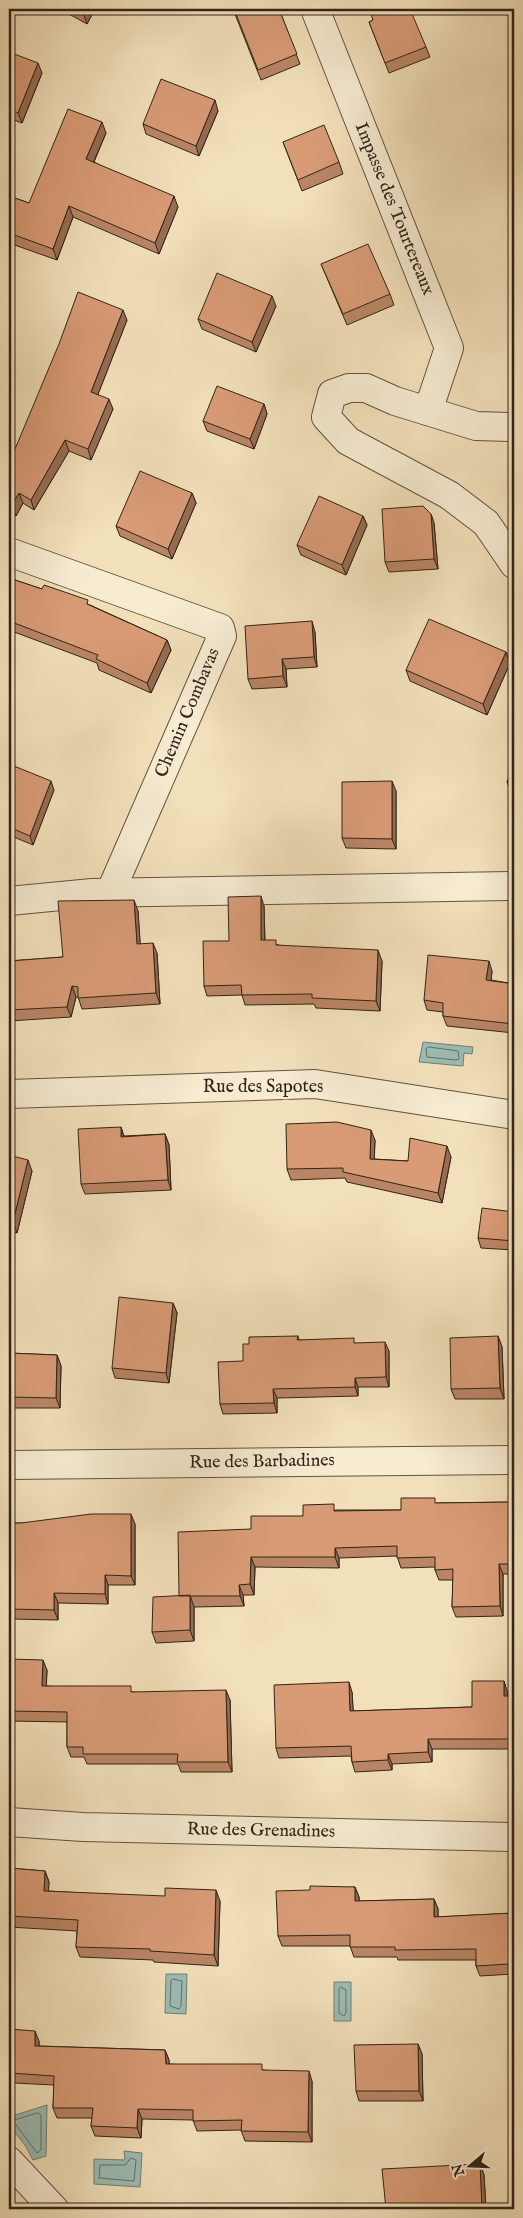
<svg xmlns="http://www.w3.org/2000/svg" width="523" height="2218" viewBox="0 0 523 2218" font-family="'IM FELL English',serif">
	<style>
		.water { fill: #9cbcb4; stroke: #717f76 }
		.lines { fill: none; stroke-linecap: round; stroke-linejoin: round }
		.shore { stroke: #667066; stroke-width: 1 }
		.minor-casing { stroke: #605340; stroke-width: 30 }
		.tertiary-casing { stroke: #605340; stroke-width: 30 }
		.minor { stroke: #f7ebd2; stroke-width: 28 }
		.tertiary { stroke: #f7ebd2; stroke-width: 28 }
		.wall { fill: #ba8565; stroke: #302418 }
		.shaded-wall { fill: #976c53; stroke: #302418 }
		.building { fill: #d89b76; stroke: #302418 }
		.labels { text-anchor: middle; dominant-baseline: central; stroke-width: 4.5; stroke-linejoin: round; paint-order: stroke }
		.street-label { font-size: 18px; fill: #302418; stroke: #f7ebd2 }
	</style>
	<rect width="100%" height="100%" fill="#f2e0ba"/>
	<filter id="stains"><feTurbulence type="fractalNoise" baseFrequency=".004" numOctaves="4"/><feColorMatrix values="0 0 0 0 .2 0 0 0 0 .09 0 0 0 0 .02 0 0 0 .5 -.17"/></filter>
	<radialGradient id="worn" r=".72"><stop offset=".6" stop-color="#630" stop-opacity="0"/><stop offset="1" stop-color="#630" stop-opacity=".3"/></radialGradient>
	<path class="water" d="M423 1042 473 1047 472 1054 464 1053 463 1066 419 1062Z
		M166 1974H187L186 2014 165 2013Z
		M334 1982H351V2021H334Z
		M47 2105 46 2156 33 2160 25 2145 9 2125V2117Z
		M124 2151 142 2153 140 2187 94 2184V2159L125 2160Z"/>
	<g class="lines">
		<path class="shore" d="M429 1047 458 1051 459 1059 456 1060 427 1057 426 1049Z
			M173 1979 182 1981 181 2006 179 2009 170 2006 171 1981Z
			M341 1987 346 1990V2013L344 2016 339 2013V1989Z
			M38 2113 41 2115V2150L37 2153 14 2122 15 2120Z
			M131 2158 136 2160 134 2181 99 2178 100 2165H125Z"/>
		<defs>
			<path id="minor" d="M315 9 449 348 428 411
				M9 552 220 628 222 636 110 893
				M9 1094 315 1084 514 1115
				M9 1465 514 1460
				M9 1822 83 1827 514 1837
				M9 2161 54 2209"/>
			<path id="tertiary" d="M514 427 476 426 395 401 366 388H349L332 394 326 417 348 441 449 495 486 523 514 564
				M9 901 92 893 514 886"/>
		</defs>
		<use href="#minor" class="minor-casing"/>
		<use href="#tertiary" class="tertiary-casing"/>
		<use href="#minor" class="minor"/>
		<use href="#tertiary" class="tertiary"/>
	</g>
	<path class="wall" d="M60 9H95L87 24Z
		M233 9H279L300 64 261 80Z
		M373 20 426 47 430 57 389 73 369 22Z
		M9 52 42 73 22 123 9 118Z
		M218 111 199 156 146 134 143 124Z
		M106 133 94 162 178 207 159 254 73 217 57 260 9 243V196L29 203Z
		M283 142 339 162 343 174 302 191Z
		M321 264 390 294 394 305 347 325Z
		M276 306 256 352 202 329 198 319Z
		M127 320 98 394 113 409 91 460 69 451 34 510 23 503 16 516 9 512V446L15 449Z
		M264 404 267 414 254 449 207 431 203 421Z
		M192 493 196 503 172 559 120 536 116 526Z
		M431 514 434 523 438 569 389 572 385 562Z
		M363 516 367 525 346 575 301 555 297 545Z
		M9 578 90 605 167 640 171 650 151 693 99 670 97 663 9 630Z
		M315 632 317 667 286 669 287 687 252 689 248 679Z
		M506 652 510 663 487 715 410 681 406 670Z
		M9 764 54 790 33 845 9 835Z
		M514 765V793L510 791 507 782Z
		M396 791V849L346 848 342 838Z
		M264 906 265 940 278 945 382 961 380 1011 316 1008 314 1004 245 1005 242 995 207 996 204 986 229 941Z
		M138 911 140 944 157 953 160 1004 82 1009 78 997H76L71 1017 9 1021V961L63 957Z
		M492 971 491 980 514 984V1033L447 1026 443 1016V1012L427 1010 424 1000Z
		M121 1127 124 1136 165 1134 169 1145 171 1190 85 1194 81 1184Z
		M375 1140 374 1159 408 1161 451 1157 442 1203 347 1182 345 1178 291 1180 287 1169Z
		M9 1155 32 1171 17 1233 9 1231Z
		M514 1212V1250L481 1248 478 1238Z
		M173 1303 177 1313 169 1383 115 1378 112 1368Z
		M298 1336 299 1340 355 1343 389 1351V1387H358V1396L277 1398V1413L223 1414 220 1404 243 1361Z
		M498 1336 502 1347 504 1399H455L451 1389Z
		M9 1353 57 1355 61 1366 60 1408H9Z
		M514 1502V1574H503V1616L456 1617 452 1607 453 1580H439L435 1570V1567L401 1568 397 1556 339 1558V1568L255 1567 254 1595H243L244 1606 194 1607V1641L156 1643 152 1632 179 1596 251 1529 303 1516 336 1510H401L437 1503Z
		M9 1523 135 1524V1585H108V1604L58 1603V1620L11 1619 9 1611Z
		M9 1659 47 1670 46 1686 133 1692 230 1700 232 1772H181L178 1764H87L84 1757H71L67 1747V1722L11 1721V1730H9Z
		M504 1681 507 1691 508 1696H514V1749H432V1762L392 1764V1770L355 1772 352 1762 351 1756 279 1758 276 1748 352 1692 353 1711 472 1707Z
		M9 1868 45 1871 49 1882 48 1891 220 1901 218 1966 154 1962 153 1960 80 1957 76 1947 77 1931 9 1927Z
		M355 1887 359 1897V1901L434 1899 438 1909V1917L514 1913V1956H512L513 1974 480 1976 476 1966V1960H398L397 1957H354L350 1946H282L278 1936 310 1890Z
		M9 2029 39 2041V2046L165 2050 169 2060V2064L264 2070 312 2081V2142L245 2141 241 2130 197 2131 193 2120 142 2119 141 2138 95 2136 91 2126 92 2118H57L53 2108 54 2085 14 2083 9 2087Z
		M418 2044 422 2054 423 2101H359L356 2091Z
		M480 2164 484 2175 486 2209H387Z"/>
	<path class="shaded-wall" d="M85 9H95L87 24 83 13Z
		M38 63 42 73 22 123 18 113Z
		M215 100 218 111 199 156 196 146Z
		M102 122 106 133 90 170 86 159Z
		M174 196 178 207 159 254 155 243Z
		M69 206 73 217 57 260 53 249Z
		M272 296 276 306 256 352 252 342Z
		M123 310 127 320 95 402 91 392Z
		M109 399 113 409 91 460 88 449Z
		M264 404 267 414 254 449 250 439Z
		M65 440 69 451 34 510 31 500Z
		M19 493 23 503 16 516 12 505Z
		M192 493 196 503 172 559 168 549Z
		M431 514 434 523 438 569 434 559Z
		M363 516 367 525 346 575 342 565Z
		M312 621 315 632 317 667 314 657Z
		M167 640 171 650 151 693 147 683Z
		M506 652 510 663 487 715 483 704Z
		M282 659 286 669 287 687 283 676Z
		M51 781 54 790 33 845 30 836Z
		M392 781 396 791V849L392 839Z
		M261 896 264 906 265 950 261 940Z
		M134 900 138 911 141 955 137 944Z
		M153 943 157 953 160 1004 156 993Z
		M378 950 382 961 380 1011 376 1001Z
		M489 961 492 971 490 990 486 980Z
		M72 986 76 997 71 1017 67 1007Z
		M121 1127 124 1138 121 1137Z
		M371 1130 375 1140 374 1169 370 1159Z
		M165 1134 169 1145 171 1190 168 1180Z
		M447 1146 451 1157 442 1203 438 1193Z
		M28 1160 32 1171 17 1233 13 1222Z
		M173 1303 177 1313 169 1383 166 1373Z
		M498 1336 502 1347 504 1399 500 1388Z
		M385 1342 389 1351V1387L386 1377Z
		M57 1355 61 1366 60 1408 56 1398Z
		M355 1378 358 1387V1396L355 1387Z
		M273 1389 277 1398V1413L274 1403Z
		M131 1514 135 1524V1585L131 1576Z
		M335 1548 339 1558V1568L335 1557Z
		M251 1557 255 1567 254 1595 250 1584Z
		M499 1564 503 1574V1616L500 1606Z
		M105 1575 108 1585V1604L105 1594Z
		M239 1585 243 1595 244 1606 240 1596Z
		M54 1593 58 1603V1620L54 1610Z
		M190 1595 194 1607V1641L190 1630Z
		M43 1660 47 1670 46 1696 42 1686Z
		M504 1681 507 1691 508 1706 504 1696Z
		M349 1682 352 1692 354 1721 350 1711Z
		M226 1690 230 1700 232 1772 228 1762Z
		M9 1716 11 1721V1730L9 1724Z
		M428 1739 432 1749V1762L428 1752Z
		M388 1754 392 1764V1770L388 1760Z
		M45 1871 49 1882 48 1902 44 1891Z
		M355 1887 359 1897V1911L355 1901Z
		M216 1890 220 1901 218 1966 214 1955Z
		M434 1899 438 1909V1927L434 1917Z
		M509 1946 512 1956 513 1974 509 1964Z
		M35 2031 39 2041V2055L35 2046Z
		M418 2044 422 2054 423 2101 419 2091Z
		M165 2050 169 2060V2073L166 2064Z
		M309 2071 312 2081V2142L308 2132Z
		M10 2073 14 2083 9 2087V2074Z
		M138 2109 142 2119 141 2138 137 2128Z
		M480 2164 484 2175 486 2209H482Z"/>
	<path class="building" d="M75 9H85L83 13Z
		M234 9H279L297 54 258 70Z
		M369 9H410L426 47 385 63 369 22 373 20Z
		M9 52 38 63 18 113 9 109Z
		M161 79 215 100 196 146 143 124Z
		M68 109 102 122 86 159 174 196 155 243 69 206 53 249 9 233V196L29 203Z
		M324 125 339 162 298 180 283 142Z
		M368 244 390 294 343 314 321 264Z
		M217 273 272 296 252 342 198 319Z
		M78 292 123 310 91 392 109 399 88 449 65 440 31 500 19 493 12 505 9 503V446L15 449 59 344Z
		M217 386 264 404 250 439 203 421Z
		M140 471 192 493 168 549 116 526Z
		M319 496 363 516 342 565 297 545Z
		M423 506 431 514 434 559 385 562 382 509Z
		M9 578 42 589 44 585 88 600 87 604 167 640 147 683 96 659 98 655 9 621Z
		M429 619 506 652 483 704 406 670Z
		M312 621 314 657 282 659 283 676 248 679 245 626Z
		M9 764 51 781 30 836 9 827Z
		M514 765V785L507 782Z
		M392 781V839L342 838V782Z
		M261 896V940H276V945L378 950 376 1001 312 998V994L242 995 241 985 204 986 203 941H229L228 897Z
		M134 900 137 944 153 943 156 993 78 998V987L72 986 67 1007 9 1010V961L63 957 58 901Z
		M428 955 489 961 486 980 514 984V1024L443 1016V1003L424 1000Z
		M337 1122 371 1130 370 1159 408 1161 410 1138 447 1146 438 1193 343 1172V1168L287 1169 286 1124Z
		M121 1127V1137L165 1134 168 1180 81 1184 78 1129Z
		M9 1155 28 1160 13 1222 9 1221Z
		M482 1208 514 1212V1241L478 1238Z
		M119 1297 173 1303 166 1373 112 1368Z
		M298 1336 297 1340 354 1338V1343L385 1342 386 1377 355 1378V1387L273 1389 274 1403 220 1404 218 1362 243 1361V1344H249V1337Z
		M498 1336 500 1388 451 1389 450 1338Z
		M9 1353 57 1355 56 1398 9 1397Z
		M401 1498H435V1503L514 1502V1564H499L500 1606 452 1607 453 1569 435 1570V1557L397 1558V1546L335 1548V1557H251L250 1584 239 1585 240 1596H179L178 1532 251 1529V1516H303V1505L334 1504V1511L401 1510Z
		M91 1514H131V1576L105 1575V1594L54 1593V1610L9 1609V1523H21Z
		M190 1595V1630L152 1632 153 1597Z
		M9 1659 43 1660 42 1686H131V1692L226 1690 228 1762H177L178 1754H83V1747H67V1712L9 1711Z
		M472 1681H504V1696H514V1739H428V1752L388 1754V1760L352 1762 351 1746 276 1748 274 1685 349 1682 350 1711 472 1707Z
		M9 1868 45 1871 44 1891 165 1896V1888L216 1890 214 1955 150 1951V1949L76 1947 78 1920 9 1916Z
		M310 1886 355 1887V1901L434 1899V1917L514 1913V1946H509V1964L476 1966V1949L395 1950V1947H350V1935L278 1936 276 1891 310 1890Z
		M9 2029 35 2031V2046L165 2050 166 2064H262V2070L309 2071 308 2132 241 2131 242 2120 193 2121V2110L138 2109 137 2128 91 2126 93 2108H53L54 2076 10 2073 9 2074Z
		M418 2044 419 2091H356L354 2045Z
		M480 2164 482 2209 449 2205 386 2209 382 2169Z"/>
	<g class="labels">
		<g class="street-label">
			<text transform="translate(394 209) rotate(68)">Impasse des Tourtereaux</text>
			<text transform="translate(188 713) rotate(-67)">Chemin Combavas</text>
			<text x="263" y="1087">Rue des Sapotes</text>
			<text transform="translate(262 1462) rotate(-1)">Rue des Barbadines</text>
			<text transform="translate(261 1831) rotate(1)">Rue des Grenadines</text>
		</g>
	</g>
	<rect width="523" height="2218" fill="none" stroke="#f2e0ba" stroke-width="30"/>
	<rect x="10" y="10" width="503" height="2198" fill="none" stroke="#302418" stroke-width="2.5"/>
	<rect x="15" y="15" width="493" height="2188" fill="none" stroke="#302418"/>
	<g transform="translate(470 2166) rotate(251)" stroke="#f7ebd2" stroke-width="4" paint-order="stroke">
	<path d="M0-4L9 19L0 12L-9 19Z" fill="#302418"/>
	<text y="-8" font-size="14" font-weight="bold" text-anchor="middle" fill="#302418">N</text>
	</g>
	<rect width="100%" height="100%" filter="url(#stains)"/>
	<rect width="100%" height="100%" fill="url(#worn)"/>
</svg>
